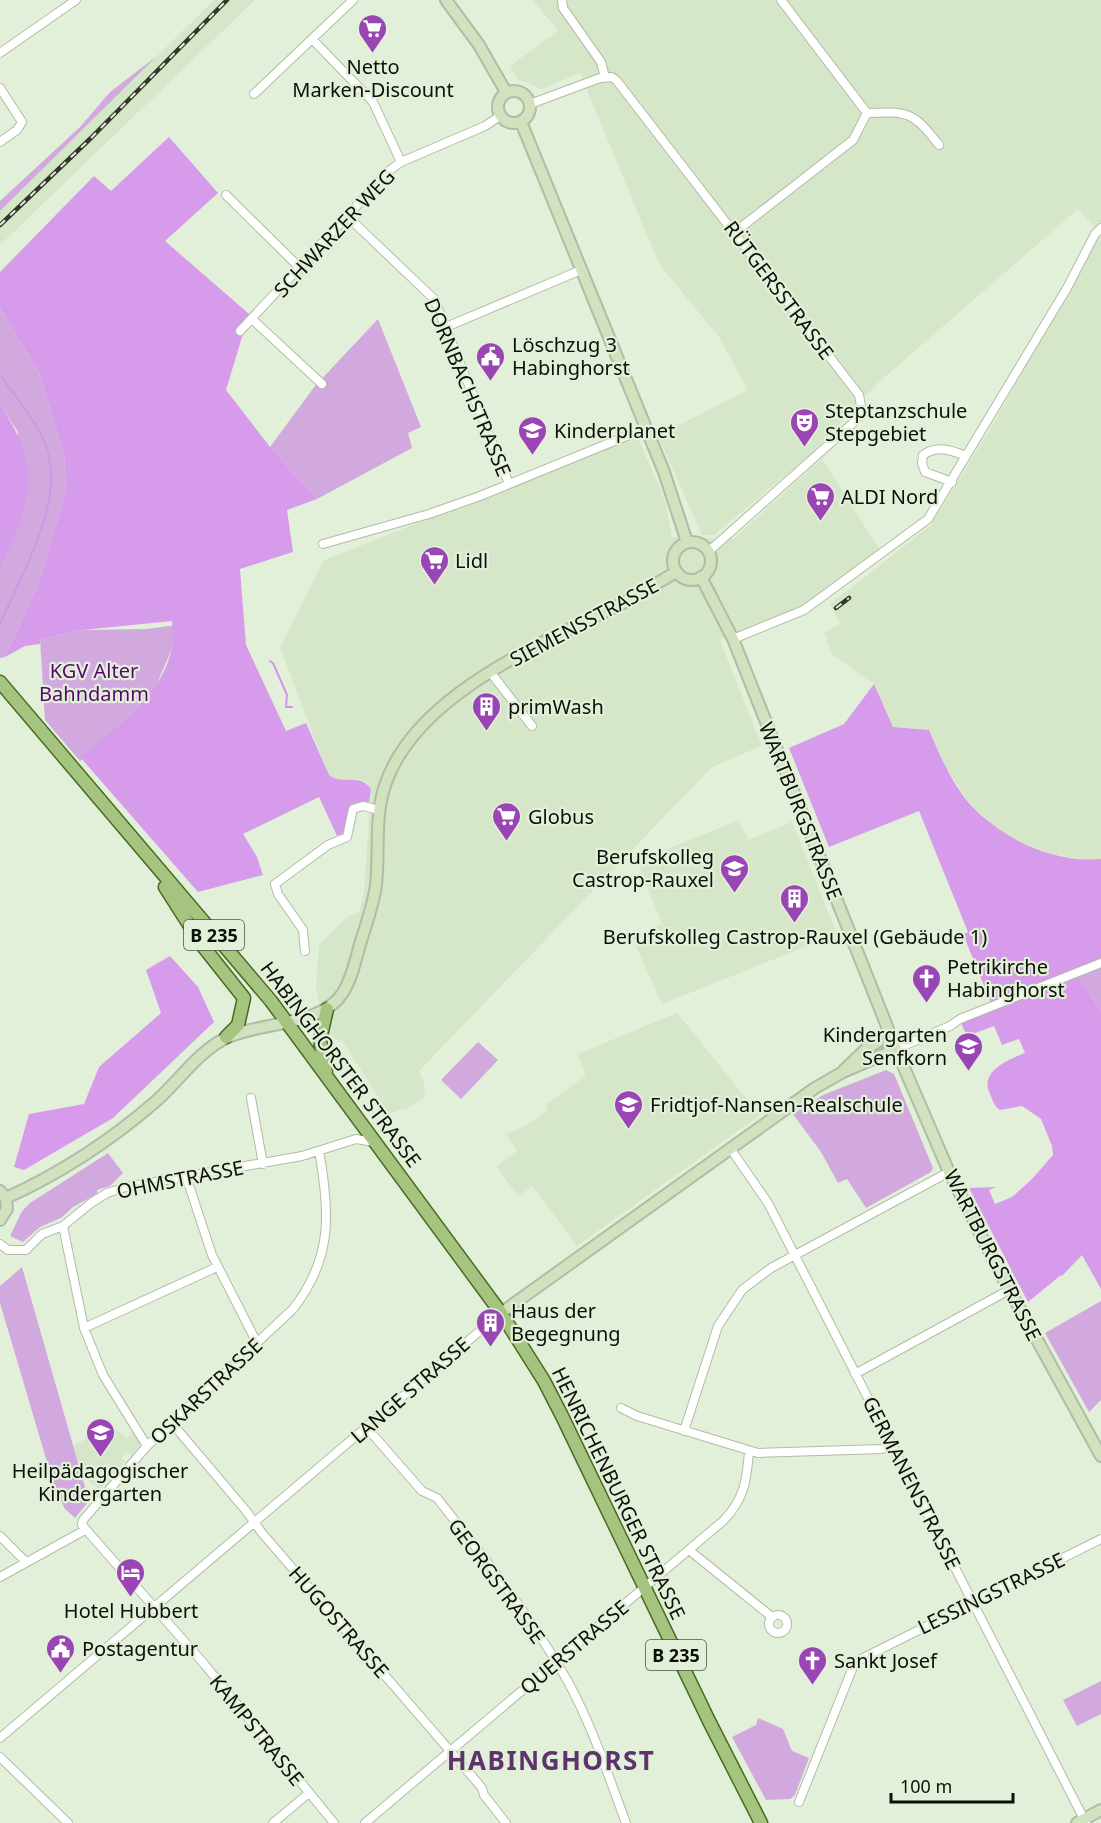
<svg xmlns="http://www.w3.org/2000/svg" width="1101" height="1823" viewBox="0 0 1101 1823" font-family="'Noto Sans',sans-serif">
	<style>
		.built { fill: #d6e6c8 }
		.green { fill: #d1a9df }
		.forest { fill: #d69bea }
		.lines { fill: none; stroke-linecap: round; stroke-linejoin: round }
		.stream { stroke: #d196e5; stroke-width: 2 }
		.street-casing { stroke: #b0bda6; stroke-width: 10 }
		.secondary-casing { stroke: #b0bda6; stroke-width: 14 }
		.primary-casing { stroke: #486c1f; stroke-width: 15 }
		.street { stroke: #fff; stroke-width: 8 }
		.secondary { stroke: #d2e2bf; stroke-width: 10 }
		.primary { stroke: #a5c480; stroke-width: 12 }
		.rail-casing { stroke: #31372c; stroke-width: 4.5 }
		.rail { stroke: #e3f0d9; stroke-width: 2; stroke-dasharray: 7; stroke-linecap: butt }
		.labels { text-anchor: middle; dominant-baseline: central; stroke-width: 4.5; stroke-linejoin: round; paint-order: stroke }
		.shield { fill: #e3f0d9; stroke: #4c5347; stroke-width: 1.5 }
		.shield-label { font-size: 18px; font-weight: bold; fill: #0c1008 }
		.poi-label { font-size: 20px; fill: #0c1008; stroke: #e3f0d9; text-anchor: start }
		.street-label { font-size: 20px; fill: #0c1008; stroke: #e3f0d9 }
		.park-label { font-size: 20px; fill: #56076a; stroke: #e3f0d9 }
		.district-label { font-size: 26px; font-weight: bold; letter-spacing: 1.5px; fill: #5c336a; stroke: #e3f0d9 }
	</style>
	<rect width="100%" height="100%" fill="#e3f0d9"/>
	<path class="built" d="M214 0H255L0 245V211Z
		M533 0H1101V233L1078 209 879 382 812 453 714 535H702L658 436 748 390 719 337 659 264 580 73 542 89 517 79 510 66 558 31Z
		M1101 234V859L1093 860 1054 855 1017 841 993 825 969 802 948 771 929 730 893 727 874 684 832 654 824 633 840 624 830 604 930 526 988 433Z
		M637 436 665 500 672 537 733 539 822 459 880 550 805 605 720 640 762 746 712 767 419 1071 424 1082 425 1097 406 1109 398 1110 390 1115 343 1042 326 1036 316 987 319 945 348 916 359 912 364 892 371 789 365 781 356 779 340 780 328 775 280 647 324 560Z
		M739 820 748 840 792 822 837 934 662 1004 632 937 662 924 637 861Z
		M677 1013 760 1115 577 1246 532 1186 518 1196 496 1166 517 1151 506 1134 527 1125 548 1110 545 1105 586 1076 578 1054Z
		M110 1424 127 1439 132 1432 141 1444 131 1456 127 1452 124 1455 122 1458 125 1461 100 1490 82 1476 74 1446Z"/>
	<path class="green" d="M157 56 0 211V201L80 127 110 92Z
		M0 308 39 373 64 455 66 492 38 584 5 657 0 658V565L18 432 0 405Z
		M378 319 421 427 408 433 412 448 317 499 270 447 315 386Z
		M176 625 171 651 150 700 80 761 45 720 40 639 83 630 146 629Z
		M1101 964V1011L1077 974Z
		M478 1042 498 1060 461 1099 441 1080Z
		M886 1070 894 1074 933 1168 931 1172 866 1208 847 1179 838 1183 821 1152 793 1114 823 1095Z
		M108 1153 123 1173 110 1186 97 1190V1194L73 1207 61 1218 40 1227 23 1242 10 1236 22 1211 30 1203Z
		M22 1267 89 1501 75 1518 65 1509 55 1489 0 1303V1286Z
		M1101 1301V1400L1089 1412 1045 1333Z
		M1101 1681V1714L1077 1726 1063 1700Z
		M758 1718 783 1729 792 1751 809 1758 795 1795 790 1799 766 1800 732 1737 756 1725Z"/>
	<path class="forest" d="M169 137 218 193 165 241 249 314 226 390 270 447 317 499 287 510 293 552 240 569 246 645 286 731 306 723 329 775C343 786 359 772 371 789L369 803 358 802 350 805 346 829 338 838 319 797 243 834 257 857 263 875 198 892 80 757C122 724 181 682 172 621L83 630 40 639V644L25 646 5 657 38 584 66 492 64 455 39 373 0 308V272L94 176 111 191Z
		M0 405C44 470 31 501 0 568Z
		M874 684 893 727 929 730C940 755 951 782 969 803 1002 839 1052 863 1101 859V959L991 1003 963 934 968 932 919 811 829 847 789 748 844 724Z
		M170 956 198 987 214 1022 113 1118 24 1170 14 1167 29 1114 84 1104 99 1067 161 1013 146 970Z
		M1077 974 1101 1011V1289L1082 1255 1062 1276 1061 1275 1028 1302 969 1188 996 1187 989 1190 995 1204 1012 1197 1032 1179 1053 1155 1052 1146 1041 1119 1022 1106 1000 1110C994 1106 993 1101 990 1094 979 1072 1007 1060 1025 1053L1019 1039 1002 1045 994 1026 967 1036 960 1021Z"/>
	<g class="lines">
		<path class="stream" d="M0 375C16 398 38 422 47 449 65 503 21 575 0 624
			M270 661 273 663 287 695 286 707H292"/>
		<defs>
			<path id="street" d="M562 0 563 8 601 62 605 77
				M312 39 373 102 401 162
				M0 53 76 0
				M0 88 22 122 17 130 0 142
				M254 94 353 0
				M530 104 600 78 612 77 617 81 859 395 862 412 853 423 708 552
				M867 113C909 111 913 112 939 145
				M226 195 301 269
				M347 216 434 299 509 484
				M735 232 853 140 867 113 781 0
				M253 320 322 384
				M446 327 581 270
				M240 331 390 170 401 162 485 126 500 116
				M952 482 925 472 922 463 923 455C937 445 951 450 966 456
				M323 544 429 514 480 496 646 428
				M733 639 804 610 928 519 1067 288 1095 234 1101 228
				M491 673 532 726
				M305 951 303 930 278 894 275 884 328 845 347 837 353 809 363 806 379 810
				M896 1049 950 1026 960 1019 1101 963
				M251 1098 263 1164
				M730 1148 768 1203 1086 1823
				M319 1151C330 1212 333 1258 293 1309L147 1446 83 1520 82 1525 205 1665 334 1823
				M186 1176 212 1255 257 1343
				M63 1226 84 1328 103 1375 147 1446
				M0 1244 8 1250H26L42 1234 63 1226 91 1203 107 1193 126 1187 302 1156 356 1139 374 1142
				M84 1328 217 1267
				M855 1374 1009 1290
				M621 1408 637 1416 758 1453 882 1449 892 1446
				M171 1422 247 1512 262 1533 482 1788 484 1795 506 1823
				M367 1428 422 1491 437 1498C483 1556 530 1615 567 1680 592 1725 608 1775 626 1823
				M684 1431 718 1326 742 1290 771 1268 949 1172
				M0 1536 26 1562
				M689 1550 772 1617
				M0 1577 85 1530
				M769 1624a9 9 0 1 1 18 0a9 9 0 1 1-18 0Z
				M0 1738 501 1313
				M0 1757 68 1823
				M799 1802 855 1662 1101 1539
				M273 1823 309 1793
				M365 1823 723 1521C744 1500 747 1480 749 1451"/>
			<path id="secondary" d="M446 0 479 45 506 92
				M498 107a16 16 0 1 1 32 0a16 16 0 1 1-32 0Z
				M521 122 664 472 687 542
				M673 561a19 19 0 1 1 38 0a19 19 0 1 1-38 0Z
				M701 577 733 639 896 1049 949 1172 998 1269 1101 1456
				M844 1070 866 1049 890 1034
				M0 1191 6 1198 7 1209 0 1220
				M6 1198C61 1173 110 1141 155 1102 178 1082 197 1053 224 1039 259 1021 320 1027 342 994 351 980 355 963 359 948 365 927 373 907 376 885 379 859 376 832 380 806 396 701 541 644 625 602 643 593 659 581 677 572
				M501 1313 815 1088 843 1072 896 1049
				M1077 1823 1101 1810"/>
			<path id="primary" d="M0 682 271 1001 501 1313 544 1381 562 1416 709 1721 761 1823
				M165 887 202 945 244 998 238 1025 226 1037
				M326 1072 320 1040 327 1009"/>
		</defs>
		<use href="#street" class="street-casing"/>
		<use href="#secondary" class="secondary-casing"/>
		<use href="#primary" class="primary-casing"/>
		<use href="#street" class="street"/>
		<use href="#secondary" class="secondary"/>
		<use href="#primary" class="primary"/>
		<defs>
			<path id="rail" d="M0 225 91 138 227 0
				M836 608 849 598"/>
		</defs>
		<use href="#rail" class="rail-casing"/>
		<use href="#rail" class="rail"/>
	</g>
	<defs>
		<symbol id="supermarket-pin" viewBox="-11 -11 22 30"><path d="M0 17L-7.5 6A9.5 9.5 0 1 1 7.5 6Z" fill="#9945b3" stroke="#e3f0d9"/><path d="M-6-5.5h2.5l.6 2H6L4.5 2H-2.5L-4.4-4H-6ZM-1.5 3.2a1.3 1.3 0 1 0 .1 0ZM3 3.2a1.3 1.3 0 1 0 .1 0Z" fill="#fff"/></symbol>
		<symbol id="civic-pin" viewBox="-11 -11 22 30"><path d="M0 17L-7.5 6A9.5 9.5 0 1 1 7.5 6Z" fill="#9945b3" stroke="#e3f0d9"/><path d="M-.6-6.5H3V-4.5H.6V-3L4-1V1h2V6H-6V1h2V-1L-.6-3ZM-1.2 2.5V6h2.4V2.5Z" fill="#fff"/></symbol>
		<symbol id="theatre-pin" viewBox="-11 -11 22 30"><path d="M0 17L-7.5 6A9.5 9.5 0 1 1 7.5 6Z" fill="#9945b3" stroke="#e3f0d9"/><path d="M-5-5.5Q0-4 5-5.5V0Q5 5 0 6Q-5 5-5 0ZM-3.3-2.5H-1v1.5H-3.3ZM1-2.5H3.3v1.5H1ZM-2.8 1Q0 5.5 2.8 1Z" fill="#fff"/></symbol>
		<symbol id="school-pin" viewBox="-11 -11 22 30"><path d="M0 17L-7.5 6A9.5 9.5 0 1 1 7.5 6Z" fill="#9945b3" stroke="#e3f0d9"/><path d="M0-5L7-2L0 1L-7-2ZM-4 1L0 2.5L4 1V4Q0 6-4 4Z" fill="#fff"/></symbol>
		<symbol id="building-pin" viewBox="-11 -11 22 30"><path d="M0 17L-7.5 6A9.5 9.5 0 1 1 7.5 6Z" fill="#9945b3" stroke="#e3f0d9"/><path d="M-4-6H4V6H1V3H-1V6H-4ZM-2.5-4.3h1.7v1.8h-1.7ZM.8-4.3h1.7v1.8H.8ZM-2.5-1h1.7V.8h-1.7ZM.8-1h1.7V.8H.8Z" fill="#fff"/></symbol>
		<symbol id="church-pin" viewBox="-11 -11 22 30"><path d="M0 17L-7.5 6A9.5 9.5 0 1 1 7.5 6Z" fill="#9945b3" stroke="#e3f0d9"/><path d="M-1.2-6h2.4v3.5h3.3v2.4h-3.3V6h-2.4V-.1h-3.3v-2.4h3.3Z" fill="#fff"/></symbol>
		<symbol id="hotel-pin" viewBox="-11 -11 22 30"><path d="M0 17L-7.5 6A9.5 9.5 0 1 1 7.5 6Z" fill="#9945b3" stroke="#e3f0d9"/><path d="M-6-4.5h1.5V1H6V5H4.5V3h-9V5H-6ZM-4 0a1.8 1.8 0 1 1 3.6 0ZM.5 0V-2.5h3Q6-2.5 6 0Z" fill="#fff"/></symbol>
	</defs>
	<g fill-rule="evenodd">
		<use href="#supermarket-pin" x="356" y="12" width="33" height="45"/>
		<use href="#civic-pin" x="474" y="340" width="33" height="45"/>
		<use href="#theatre-pin" x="788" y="406" width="33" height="45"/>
		<use href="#school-pin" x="516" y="414" width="33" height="45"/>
		<use href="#supermarket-pin" x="804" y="480" width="33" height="45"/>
		<use href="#supermarket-pin" x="418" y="544" width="33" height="45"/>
		<use href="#building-pin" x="470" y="690" width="33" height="45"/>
		<use href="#supermarket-pin" x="490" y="800" width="33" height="45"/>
		<use href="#school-pin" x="718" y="852" width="33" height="45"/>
		<use href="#building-pin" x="778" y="882" width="33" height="45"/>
		<use href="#church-pin" x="910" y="962" width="33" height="45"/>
		<use href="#school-pin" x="952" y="1030" width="33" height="45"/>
		<use href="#school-pin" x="612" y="1088" width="33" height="45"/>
		<use href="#building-pin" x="474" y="1306" width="33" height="45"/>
		<use href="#school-pin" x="84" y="1416" width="33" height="45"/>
		<use href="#hotel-pin" x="114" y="1556" width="33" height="45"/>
		<use href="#civic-pin" x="44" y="1632" width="33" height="45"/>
		<use href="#church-pin" x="796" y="1644" width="33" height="45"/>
	</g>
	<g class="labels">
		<g class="shield">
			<rect x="184" y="920" width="60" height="30" rx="4.5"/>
			<rect x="646" y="1640" width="60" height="30" rx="4.5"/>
		</g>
		<g class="shield-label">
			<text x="214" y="935">B 235</text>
			<text x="676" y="1655">B 235</text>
		</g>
		<g class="poi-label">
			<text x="373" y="66" text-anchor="middle">Netto<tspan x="373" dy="23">Marken-Discount</tspan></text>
			<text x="512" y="344">Löschzug 3<tspan x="512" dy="23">Habinghorst</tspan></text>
			<text x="825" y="410">Steptanzschule<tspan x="825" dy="23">Stepgebiet</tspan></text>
			<text x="554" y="430">Kinderplanet</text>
			<text x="841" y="496">ALDI Nord</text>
			<text x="455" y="560">Lidl</text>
			<text x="508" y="706">primWash</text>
			<text x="528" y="816">Globus</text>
			<text x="714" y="856" text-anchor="end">Berufskolleg<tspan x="714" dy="23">Castrop-Rauxel</tspan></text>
			<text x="795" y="936" text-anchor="middle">Berufskolleg Castrop-Rauxel (Gebäude 1)</text>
			<text x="947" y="966">Petrikirche<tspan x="947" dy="23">Habinghorst</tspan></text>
			<text x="947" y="1034" text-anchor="end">Kindergarten<tspan x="947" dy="23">Senfkorn</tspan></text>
			<text x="650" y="1104">Fridtjof-Nansen-Realschule</text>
			<text x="511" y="1310">Haus der<tspan x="511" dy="23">Begegnung</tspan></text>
			<text x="100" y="1470" text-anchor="middle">Heilpädagogischer<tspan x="100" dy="23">Kindergarten</tspan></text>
			<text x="131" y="1610" text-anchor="middle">Hotel Hubbert</text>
			<text x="82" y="1648">Postagentur</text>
			<text x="834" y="1660">Sankt Josef</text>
		</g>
		<g class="street-label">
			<text transform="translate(334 233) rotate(-47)">SCHWARZER WEG</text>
			<text transform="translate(779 290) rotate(53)">RÜTGERSSTRASSE</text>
			<text transform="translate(468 387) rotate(67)">DORNBACHSTRASSE</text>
			<text transform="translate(584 622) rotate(-28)">SIEMENSSTRASSE</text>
			<text transform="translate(801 811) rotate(68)">WARTBURGSTRASSE</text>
			<text transform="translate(341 1064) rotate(53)">HABINGHORSTER STRASSE</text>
			<text transform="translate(180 1179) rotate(-11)">OHMSTRASSE</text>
			<text transform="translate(993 1255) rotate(63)">WARTBURGSTRASSE</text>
			<text transform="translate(410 1390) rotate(-41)">LANGE STRASSE</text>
			<text transform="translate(206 1391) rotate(-43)">OSKARSTRASSE</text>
			<text transform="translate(912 1483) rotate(63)">GERMANENSTRASSE</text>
			<text transform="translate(619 1493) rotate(64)">HENRICHENBURGER STRASSE</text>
			<text transform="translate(497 1581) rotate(54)">GEORGSTRASSE</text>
			<text transform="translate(991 1593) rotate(-26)">LESSINGSTRASSE</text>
			<text transform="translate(339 1622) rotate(49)">HUGOSTRASSE</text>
			<text transform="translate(574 1647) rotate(-40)">QUERSTRASSE</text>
			<text transform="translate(257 1730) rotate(51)">KAMPSTRASSE</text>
		</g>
		<g class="park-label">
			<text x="94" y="670">KGV Alter<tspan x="94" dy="23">Bahndamm</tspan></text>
		</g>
		<g class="district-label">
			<text x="551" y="1760">HABINGHORST</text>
		</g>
	</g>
	<path d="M891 1793v9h122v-9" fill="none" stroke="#0c1008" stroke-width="3"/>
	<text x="900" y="1793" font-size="18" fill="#0c1008" stroke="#e3f0d9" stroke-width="4.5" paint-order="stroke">100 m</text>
</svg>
